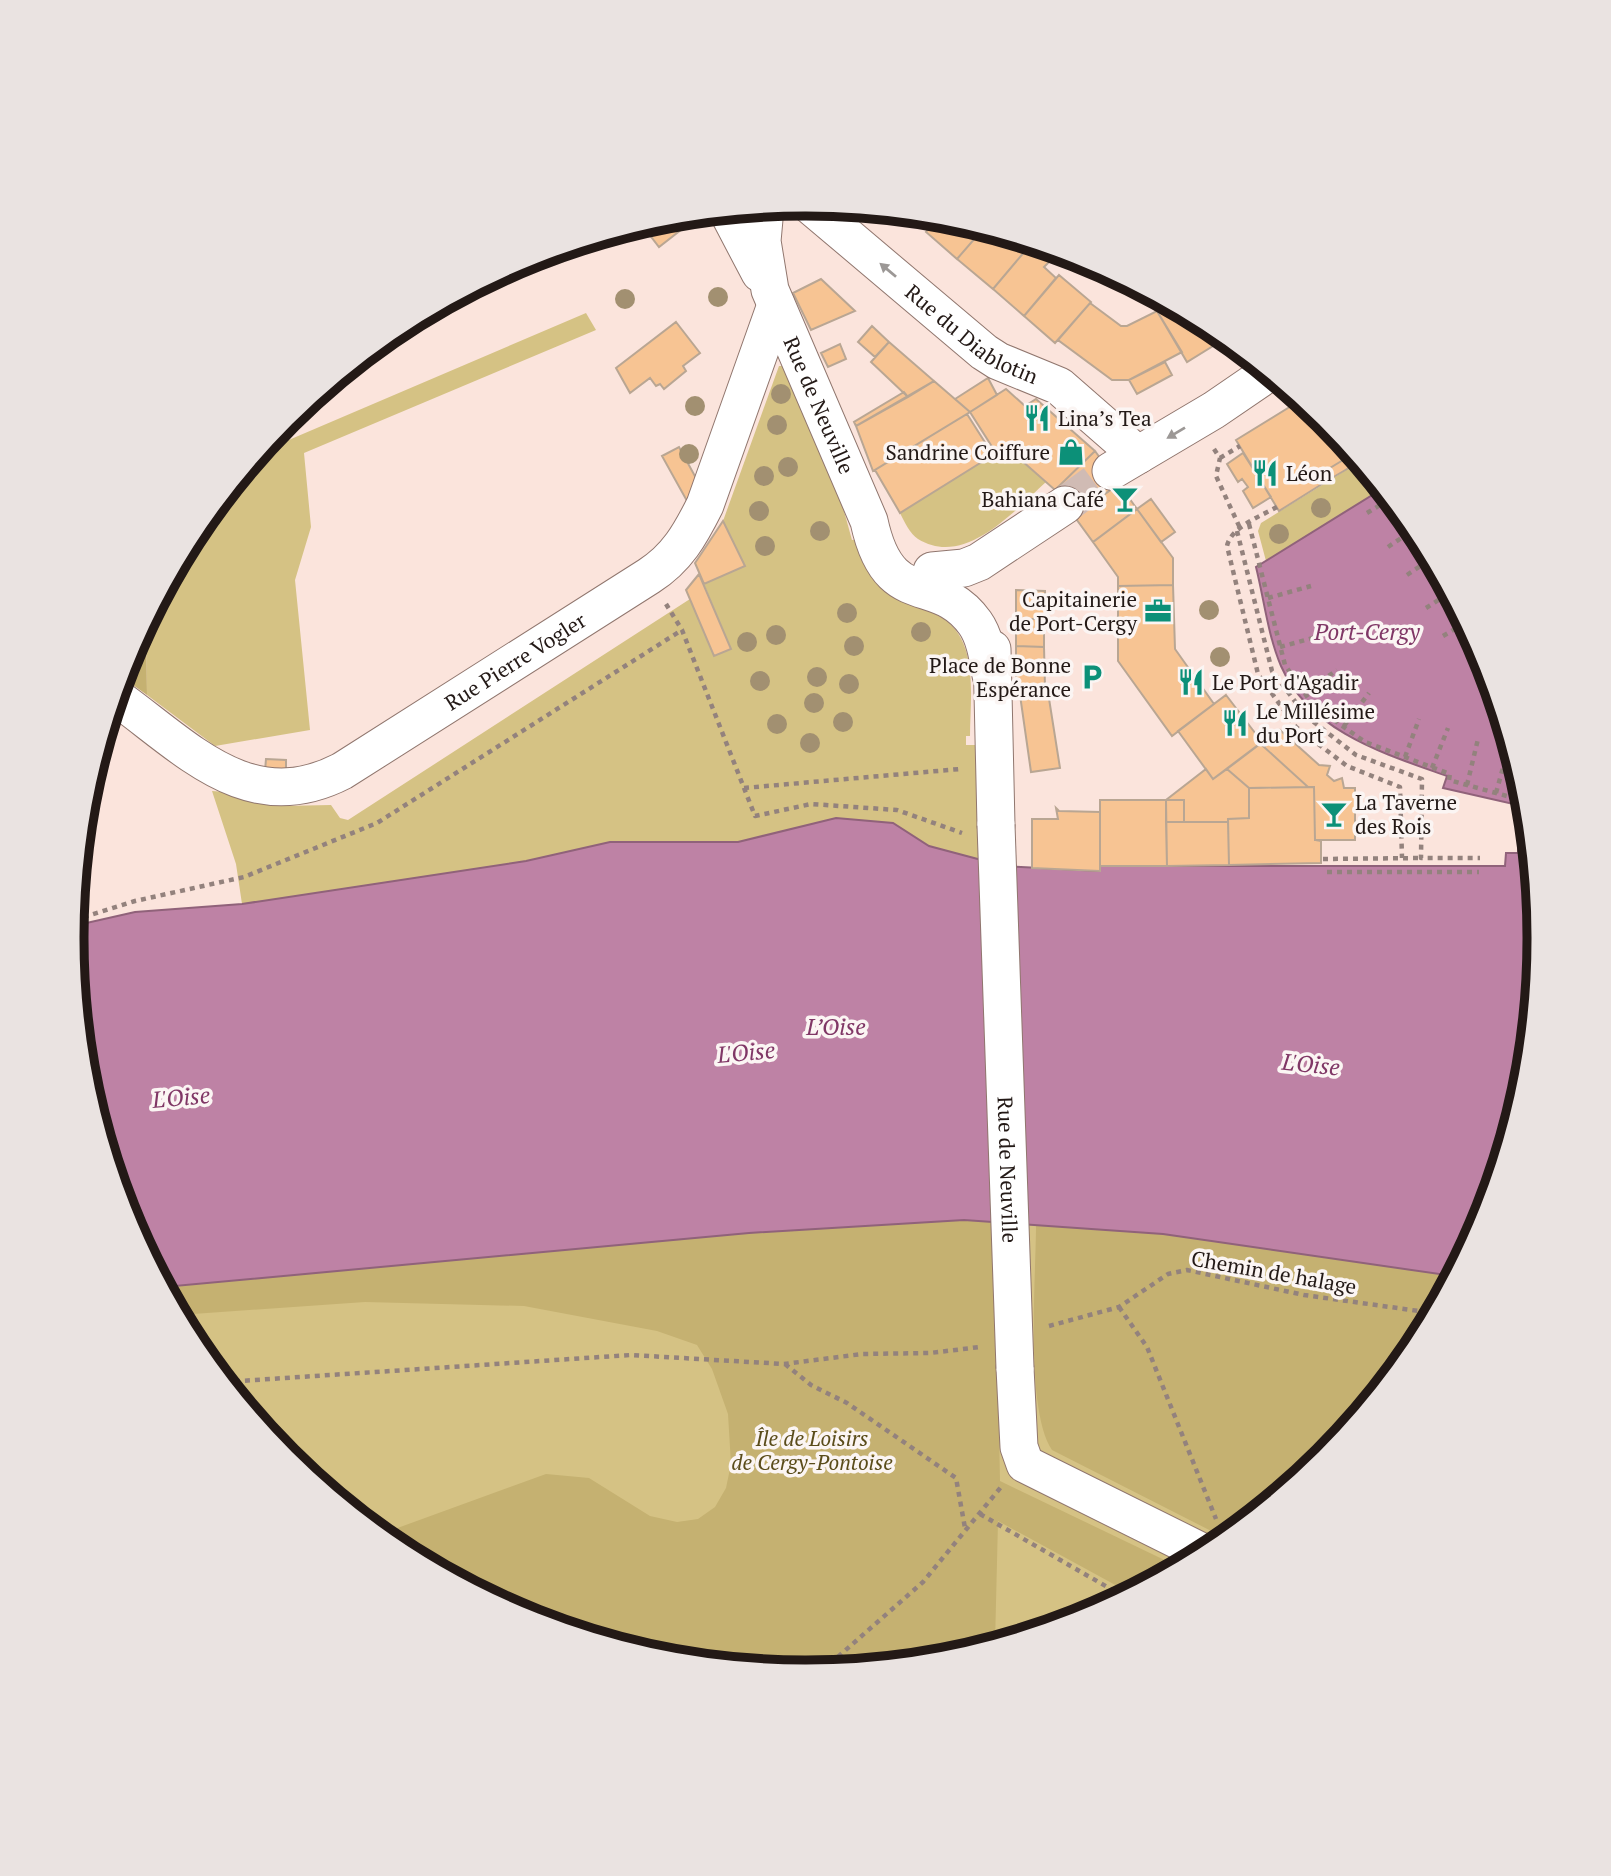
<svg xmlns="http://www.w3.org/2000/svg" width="1611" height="1876" viewBox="0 0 1611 1876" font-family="'PT Serif',serif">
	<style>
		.green { fill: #d5c284 }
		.forest { fill: #c5b171 }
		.water { fill: #be82a5; stroke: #90627a; stroke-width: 2 }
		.building { fill: #f7c493; stroke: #b9a693; stroke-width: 2 }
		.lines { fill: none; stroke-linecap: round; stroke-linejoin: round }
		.minor-tunnel { stroke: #d0bbb4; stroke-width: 37; stroke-dasharray: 37 18; stroke-linecap: butt }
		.minor-casing { stroke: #90766e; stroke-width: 39 }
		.path { stroke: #93827d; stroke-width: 4.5; stroke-dasharray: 5 5; stroke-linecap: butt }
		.minor { stroke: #fff; stroke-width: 37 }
		.minor-bridge-casing { stroke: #90766e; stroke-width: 39; stroke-linecap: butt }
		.minor-bridge { stroke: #fff; stroke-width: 37 }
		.tree { fill: #a29071 }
		.oneway { fill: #9c9896 }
		.labels { text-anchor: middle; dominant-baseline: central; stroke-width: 7; stroke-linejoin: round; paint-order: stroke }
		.street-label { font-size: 21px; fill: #231916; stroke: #fbf5f3 }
		.poi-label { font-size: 21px; fill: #231916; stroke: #fbf5f3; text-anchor: start }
		.park-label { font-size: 21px; font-style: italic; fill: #5a4c1a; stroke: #fbf5f3 }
		.water-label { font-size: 23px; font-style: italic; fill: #803766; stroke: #fbf5f3 }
		.rim { fill: none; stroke: #231916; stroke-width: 9 }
	</style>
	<rect width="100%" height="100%" fill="#fbe4dc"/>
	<path class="green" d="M586 313 596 330 304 453 311 527 295 580 310 730 215 746 147 695 146 622 196 530 265 445 270 448Z
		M779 366H782L839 493 852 540 859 539 883 577 877 584C896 601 918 604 939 616 980 638 970 697 970 736H966V745H981L982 860 929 846 893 823 836 818 738 842H610L526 861 242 904 236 864 212 791 239 793 281 806 331 805 340 818 348 820 690 599 714 655 731 649 704 584 745 566 723 521Z
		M1005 446 1046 482C1014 511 965 568 918 539 910 534 904 521 900 513Z
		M1359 462 1382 489 1266 561 1258 531 1261 523Z
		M964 1220 1163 1234 1453 1276 1415 1346 1324 1457 1213 1548 1086 1616 948 1658 805 1672 662 1658 524 1616 398 1548 286 1457 195 1345 164 1287 749 1233Z"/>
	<path class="forest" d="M146 622 147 695 122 677 128 657Z
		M964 1220 995 1222 1000 1481 1179 1567 1130 1593 998 1521 995 1644 948 1658 805 1672 662 1658 524 1616 398 1548 381 1534 546 1474 589 1478 650 1516 677 1522 698 1519 715 1507 726 1488 731 1464 728 1414 712 1369 697 1345 657 1331 524 1306 365 1302 179 1315 164 1287 749 1233Z
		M1036 1225 1163 1234 1453 1276 1415 1346 1324 1457 1225 1538 1052 1450C1025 1410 1036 1278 1036 1225Z"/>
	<path class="water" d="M1382 489 1416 531 1484 658 1525 795 1539 938 1525 1082 1483 1219 1453 1276 1163 1234 964 1220 749 1233 164 1287 127 1218 86 1081 73 926 135 912 242 904 526 861 610 842H738L836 818 893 823 929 846 1004 866 1099 871 1100 866H1505L1506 853H1518V805L1443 788 1447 776C1385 754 1310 732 1281 666 1268 636 1264 599 1256 567Z"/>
	<path class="building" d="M693 215 695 219 659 247 642 225 663 218Z
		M938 217 949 218 983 229 957 259 926 232Z
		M983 229 1031 244 993 289 957 259Z
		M1031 244 1050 261 1044 267 1056 278 1024 316 993 289Z
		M1059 275 1091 302 1055 343 1024 316Z
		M821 279 855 311 811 330 793 293Z
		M1090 303 1121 326H1127L1157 311 1182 352 1129 380H1112L1058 340Z
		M1169 304 1213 328 1226 338 1187 362 1157 311Z
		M676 322 700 353 683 366 686 371 664 389 660 384 656 386 650 378 630 393 616 368Z
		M872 326 889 342 875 357 858 342Z
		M889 342 934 381 908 397 871 362Z
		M840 344 846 359 828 367 821 353Z
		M1165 362 1172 375 1137 394 1129 380Z
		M988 378 997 395 970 412 955 399Z
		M934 381 970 412 873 471 856 426Z
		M1006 389 1025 406 1036 399 1095 451 1055 490 1005 446 996 453 970 412Z
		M904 392 908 397 856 426 854 422Z
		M1301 400 1325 419 1353 454 1325 471 1330 479 1279 511 1236 440Z
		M967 414 993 455 900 513 875 470Z
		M679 447 696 478 687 501 662 456Z
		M1095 451 1119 484 1074 516 1055 490Z
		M1243 453 1271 497 1253 508 1243 491 1248 487 1242 479 1238 482 1227 464Z
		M1353 454 1359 462 1330 479 1325 471Z
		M1119 484 1137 509 1093 542 1074 516Z
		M1151 499 1175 532 1161 542 1137 509Z
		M1137 509 1173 558V585L1118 586V577L1093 542Z
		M723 521 745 566 704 584 695 563Z
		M699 574 731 649 714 656 686 590Z
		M1173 585 1175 649 1214 704 1172 736 1118 661V586Z
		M1016 590 1045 591V619H1016Z
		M1016 619H1044V647L1016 646Z
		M1016 646 1044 647 1045 687 1016 688Z
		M1047 686 1060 768 1031 772 1019 688Z
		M1226 695 1262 742 1213 779 1178 731Z
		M1280 730 1319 765 1330 766 1327 775 1334 781 1342 778 1344 788H1355V840H1315L1314 787H1308L1264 747Z
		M1260 744 1264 747 1308 787 1249 788 1227 769Z
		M266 759 286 760V772L265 771Z
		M1206 769 1213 779 1227 769 1249 788V818L1228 819V822H1166V800Z
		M1314 787 1315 840 1321 841V863L1229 865 1228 819 1249 818V788Z
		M1100 800H1166L1167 866H1100Z
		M1166 800H1184V822H1166Z
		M1056 808 1059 811 1100 812V871L1032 868V819H1058Z
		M1166 822H1228L1229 865 1167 866Z"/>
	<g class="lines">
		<path class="minor-tunnel" d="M1065 505 1111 471"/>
		<defs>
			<g id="minor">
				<path id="s1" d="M810 205 984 352 998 361 1059 386 1138 455"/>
				<path id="s2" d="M765 208 762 241 770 290 869 521C889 614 937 570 975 623 985 637 988 658 991 675"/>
				<path d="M728 212 760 273"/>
				<path d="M1111 471 1214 410 1268 373"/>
				<path d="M932 571 964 568 979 562 1065 505"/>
				<path d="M992 649 996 825"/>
				<path id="s3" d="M116 697C187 748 249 819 342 771L649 576C677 558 690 535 705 505L776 305"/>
				<path d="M1015 1368 1019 1447 1025 1464 1204 1553"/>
			</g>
		</defs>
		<use href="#minor" class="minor-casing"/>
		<path class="path" d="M1214 449 1220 458 1216 476 1240 528
			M1220 458 1240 446
			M1277 507C1261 516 1231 527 1227 546L1258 674 1296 727 1347 766 1400 787 1402 858
			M1367 513 1390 499
			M1405 517 1431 560
			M1249 524 1285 665 1313 705 1365 742 1450 774 1449 780 1514 798
			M1237 531 1272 671 1306 716 1356 755 1422 779 1421 858H1480
			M1388 547 1413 530
			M1407 575 1431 559
			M1268 598 1311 586
			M666 604 682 630 755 816 811 804 897 810 962 833
			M1426 608 1449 593
			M1443 636 1465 623
			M1280 647 1320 636
			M1304 693 1337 670
			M1344 726 1369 693
			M1405 757 1419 719
			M1432 768 1448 728
			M1467 785 1478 739
			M744 788 960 769
			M1496 793 1509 746
			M1323 859 1421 858
			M1327 872H1479
			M74 920 135 901 244 877 377 823 682 630
			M1119 1307 1147 1347 1216 1519
			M1049 1326 1119 1307 1168 1274 1187 1270 1304 1295 1433 1313
			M785 1364 811 1385 847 1403 956 1478 965 1528
			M225 1382 631 1355 784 1364 862 1354 930 1353 980 1347
			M980 1514 1123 1596
			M823 1670 923 1582 1001 1487"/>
		<use href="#minor" class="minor"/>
		<defs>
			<g id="minor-bridge">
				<path id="s4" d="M996 825 1015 1368"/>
			</g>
		</defs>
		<use href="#minor-bridge" class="minor-bridge-casing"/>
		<use href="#minor-bridge" class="minor-bridge"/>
	</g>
	<g class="tree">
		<circle cx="718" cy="297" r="10"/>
		<circle cx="625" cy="299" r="10"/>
		<circle cx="781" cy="394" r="10"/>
		<circle cx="695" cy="406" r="10"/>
		<circle cx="777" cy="425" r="10"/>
		<circle cx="689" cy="454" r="10"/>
		<circle cx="788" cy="467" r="10"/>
		<circle cx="764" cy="476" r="10"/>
		<circle cx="1321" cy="508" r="10"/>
		<circle cx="759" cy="511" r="10"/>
		<circle cx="820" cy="531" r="10"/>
		<circle cx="1279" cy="534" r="10"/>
		<circle cx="765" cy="546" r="10"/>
		<circle cx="1209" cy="610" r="10"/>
		<circle cx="847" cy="613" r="10"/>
		<circle cx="921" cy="632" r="10"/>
		<circle cx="776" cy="635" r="10"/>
		<circle cx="747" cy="642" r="10"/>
		<circle cx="854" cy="646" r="10"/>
		<circle cx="1220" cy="657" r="10"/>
		<circle cx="817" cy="677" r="10"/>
		<circle cx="760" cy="681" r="10"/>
		<circle cx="849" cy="684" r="10"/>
		<circle cx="814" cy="703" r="10"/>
		<circle cx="843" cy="722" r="10"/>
		<circle cx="777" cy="724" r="10"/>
		<circle cx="810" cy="743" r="10"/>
	</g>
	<defs><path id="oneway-solid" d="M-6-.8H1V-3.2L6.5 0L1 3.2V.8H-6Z" transform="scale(1.75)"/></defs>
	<g class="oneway">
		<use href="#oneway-solid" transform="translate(888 270) rotate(-140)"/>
		<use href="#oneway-solid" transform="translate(1176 433) rotate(149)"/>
	</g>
	<defs>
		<symbol id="restaurant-bare" viewBox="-9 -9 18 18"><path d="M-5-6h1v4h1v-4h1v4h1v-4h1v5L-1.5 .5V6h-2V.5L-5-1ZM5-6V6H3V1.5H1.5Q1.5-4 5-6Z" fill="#0c9078" stroke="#fbf5f3" stroke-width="2.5" paint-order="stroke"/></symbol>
		<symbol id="shop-bare" viewBox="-9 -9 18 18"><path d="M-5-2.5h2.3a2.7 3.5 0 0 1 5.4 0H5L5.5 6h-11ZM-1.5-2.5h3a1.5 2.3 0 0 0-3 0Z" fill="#0c9078" stroke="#fbf5f3" stroke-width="2.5" paint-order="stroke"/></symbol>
		<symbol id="bar-bare" viewBox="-9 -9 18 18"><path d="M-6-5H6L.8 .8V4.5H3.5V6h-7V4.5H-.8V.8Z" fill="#0c9078" stroke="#fbf5f3" stroke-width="2.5" paint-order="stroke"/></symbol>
		<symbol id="office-bare" viewBox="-9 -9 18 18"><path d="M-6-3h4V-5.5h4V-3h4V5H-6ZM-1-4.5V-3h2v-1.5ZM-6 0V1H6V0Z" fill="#0c9078" stroke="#fbf5f3" stroke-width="2.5" paint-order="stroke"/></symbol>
		<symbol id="parking-bare" viewBox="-9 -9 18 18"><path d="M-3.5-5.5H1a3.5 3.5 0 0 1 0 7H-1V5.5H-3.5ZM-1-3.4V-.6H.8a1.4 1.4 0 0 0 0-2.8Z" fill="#0c9078" stroke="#fbf5f3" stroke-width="2.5" paint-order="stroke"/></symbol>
	</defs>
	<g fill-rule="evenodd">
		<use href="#restaurant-bare" x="1018" y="399" width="38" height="38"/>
		<use href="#shop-bare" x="1052" y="433" width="38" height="38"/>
		<use href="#restaurant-bare" x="1246" y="454" width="38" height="38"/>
		<use href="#bar-bare" x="1106" y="480" width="38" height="38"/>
		<use href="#office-bare" x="1139" y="592" width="38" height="38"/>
		<use href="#parking-bare" x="1073" y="658" width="38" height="38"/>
		<use href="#restaurant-bare" x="1172" y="663" width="38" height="38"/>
		<use href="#restaurant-bare" x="1216" y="704" width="38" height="38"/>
		<use href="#bar-bare" x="1315" y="795" width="38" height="38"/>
	</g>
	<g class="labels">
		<g class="street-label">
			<text stroke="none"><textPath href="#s1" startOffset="208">Rue du Diablotin</textPath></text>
			<text stroke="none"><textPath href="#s2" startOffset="208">Rue de Neuville</textPath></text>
			<text stroke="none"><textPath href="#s3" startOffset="460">Rue Pierre Vogler</textPath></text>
			<text stroke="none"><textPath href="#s4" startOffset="345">Rue de Neuville</textPath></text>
			<text transform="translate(1274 1272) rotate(10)">Chemin de halage</text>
		</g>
		<g class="poi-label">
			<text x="1058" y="418">Lina’s Tea</text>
			<text x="1050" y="452" text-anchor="end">Sandrine Coiffure</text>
			<text x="1286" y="473">Léon</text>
			<text x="1104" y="499" text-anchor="end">Bahiana Café</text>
			<text x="1137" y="599" text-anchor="end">Capitainerie<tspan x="1137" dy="24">de Port-Cergy</tspan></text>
			<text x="1071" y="665" text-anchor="end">Place de Bonne<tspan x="1071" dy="24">Espérance</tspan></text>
			<text x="1212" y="682">Le Port d'Agadir</text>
			<text x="1256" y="711">Le Millésime<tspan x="1256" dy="24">du Port</tspan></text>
			<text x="1355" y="802">La Taverne<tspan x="1355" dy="24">des Rois</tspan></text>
		</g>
		<g class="park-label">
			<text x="812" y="1438">Île de Loisirs<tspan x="812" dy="24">de Cergy-Pontoise</tspan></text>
		</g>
		<g class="water-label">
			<text x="1367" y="631">Port-Cergy</text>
			<text x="836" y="1026">L’Oise</text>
			<text transform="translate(746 1052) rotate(-5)">L'Oise</text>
			<text transform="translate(1311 1064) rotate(6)">L'Oise</text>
			<text transform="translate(181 1097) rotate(-5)">L'Oise</text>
		</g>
	</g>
	<path d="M0 0H1611V1876H0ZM805 216H806A721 721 0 0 1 1527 937V939A721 721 0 0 1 806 1660H805A721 721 0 0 1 84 939V937A721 721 0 0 1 805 216Z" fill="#eae3e1" fill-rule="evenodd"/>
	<path class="rim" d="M805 216H806A721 721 0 0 1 1527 937V939A721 721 0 0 1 806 1660H805A721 721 0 0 1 84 939V937A721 721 0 0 1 805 216Z"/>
</svg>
